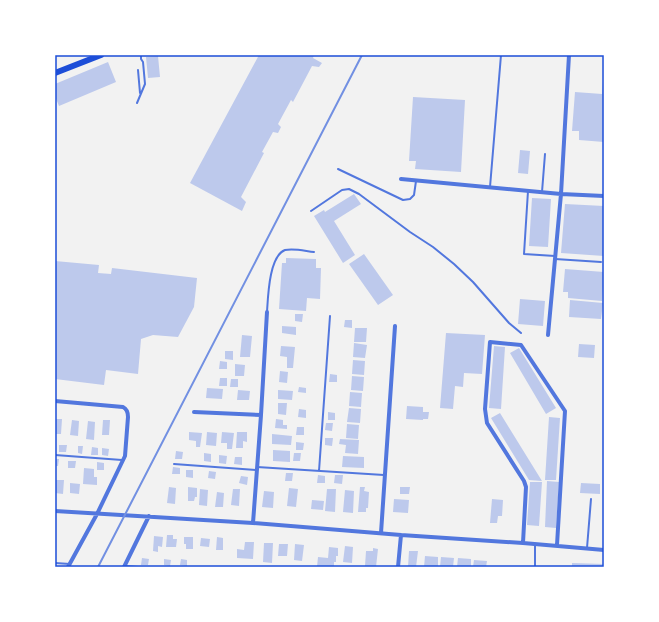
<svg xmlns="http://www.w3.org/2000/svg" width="659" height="622" viewBox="0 0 659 622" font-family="Cabin,sans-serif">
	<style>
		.building { fill: #bdc9ec }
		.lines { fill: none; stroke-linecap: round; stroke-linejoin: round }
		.service { stroke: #5277de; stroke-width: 2 }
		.minor { stroke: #5277de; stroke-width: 4 }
		.secondary { stroke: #1d4ed8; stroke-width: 6 }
		.rail { stroke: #7290e2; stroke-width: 2 }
		.neatline { fill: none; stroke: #1d4ed8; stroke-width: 1.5 }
	</style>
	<rect width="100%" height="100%" fill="#f2f2f2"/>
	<path class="building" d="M259 55H314L313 58 322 63 319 67 312 66 293 102 291 100 278 124 281 127 278 133 273 132 262 152 264 153 241 197 246 202 242 211 190 183Z
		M158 56 160 77 148 78 146 57Z
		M108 62 116 82 59 106 55 96V84Z
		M603 82H604V142L579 140V131H572L575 92 602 94Z
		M413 97 465 100 461 172 415 169 416 161H409Z
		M520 150 530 151 528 174 518 173Z
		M354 194 361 204 334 221 355 255 343 263 314 216 324 210 325 212Z
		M532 198 551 199 548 247 529 246Z
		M565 204 604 206V256L561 253Z
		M364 254 393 295 378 305 349 264Z
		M286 258 316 259V268H321L320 299 307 298 306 311 279 309 282 263H286Z
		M55 261 99 265 98 273 111 274 112 268 197 278 194 307 178 337 153 335 141 339 138 374 106 370 104 385 55 379Z
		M565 269 604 272 602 301 568 298V292H563Z
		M520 299 545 301 543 326 518 324Z
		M570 300 603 303 601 319 569 317Z
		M295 314H303L302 322 295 321Z
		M345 320H352V328L344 327Z
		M282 326 296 327V335L282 333Z
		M355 328H367L366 342H354Z
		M446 333 485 335 482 374 464 373 463 387 455 386 453 409 440 408Z
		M242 335 252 336 250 357H240Z
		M354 343 367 345 365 358 353 357Z
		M579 344 595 345 594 358 578 357Z
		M281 346 295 347 293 368H287V357L280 356Z
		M494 346 505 347 501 409 489 408Z
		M519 348 556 408 546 414 510 353Z
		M225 351H233V360L225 359Z
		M353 360 365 361 364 375 352 374Z
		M220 361 227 362V369H219Z
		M235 364 245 365 244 376H235Z
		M280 371 288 372 287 383 279 382Z
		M330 374 337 375V382H329Z
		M352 376 364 377 363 391 351 390Z
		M220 378H227V386H219Z
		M231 379H238V387H230Z
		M299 387 306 388V393L298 392Z
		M207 388 223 389 222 399 206 398Z
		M238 390 250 391 249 400H237Z
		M278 390 293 391 292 400 278 399Z
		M350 392 362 393 361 407 349 406Z
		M278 403H287L286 415 278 414Z
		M407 406 423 407V412H429L428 419H423V420L406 419Z
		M349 408 361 409 360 423 347 422Z
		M299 409 306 410V418L298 417Z
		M328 412 335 413V420H328Z
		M500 413 542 481 529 480 491 418Z
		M549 417 560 418 556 480H545Z
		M55 419H62L61 434H55Z
		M276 419 283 420V425H287V429L275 428Z
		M72 420 79 421 78 436 70 435Z
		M103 420H110L109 435H102Z
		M88 421 95 422 94 440 86 439Z
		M326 423H333L332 431 325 430Z
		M347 424 359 425 358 439 346 438Z
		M297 427H304V435H296Z
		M189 432 202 433 200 447H196V441L189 440Z
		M207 432 217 433 216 446 206 445Z
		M222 432 234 433 232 449H227V443H221Z
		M237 432H247V442L243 441V448H236Z
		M272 434 292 436 291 445 272 444Z
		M325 438H333L332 446 325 445Z
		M340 439 359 440 358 454 345 453 346 445 339 444Z
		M296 442 304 443 303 450H296Z
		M59 445H67L66 452H59Z
		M78 446H83L82 454 78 453Z
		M92 447 98 448V455H91Z
		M102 448 109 449 108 456 102 455Z
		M273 450 290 451V462L273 461Z
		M176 451 183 452 182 459H175Z
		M204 453 211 454V462L204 461Z
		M294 453H301L300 461H293Z
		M219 455 227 456 226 464 219 463Z
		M343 456 364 457V468L342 467Z
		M235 457H242V465L234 464Z
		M55 459H59L58 466H55Z
		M68 461H76L75 468H68Z
		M97 462 104 463V470H97Z
		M173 467 180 468V474H172Z
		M84 468 94 469V477H97V485L83 484Z
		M186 470H193V478L186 477Z
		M209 471 216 472 215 479 208 478Z
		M286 473H293L292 481H285Z
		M318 475 325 476V483H317Z
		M335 475H343L342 484 334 483Z
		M241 476 248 477 247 485 239 483Z
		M56 480H64L63 494 55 493Z
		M547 481 559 482 556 528 545 527Z
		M530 482H542L539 526 527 525Z
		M70 483 80 484 79 494 70 493Z
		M581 483 600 484V494L580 493Z
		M169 487 176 488 175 504 167 503Z
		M188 487 197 488V497H195L194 501H188Z
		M360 487H365L364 491 369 492 368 508H366V512H358Z
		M400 487H410L409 494H400Z
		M289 488 298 489 296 507 287 506Z
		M200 489 208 490 207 506 199 505Z
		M233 489H240L239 506 231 505Z
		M327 489H336L335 512 325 511Z
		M345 490 354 491 353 513 343 512Z
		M264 491 274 492 273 508 262 507Z
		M217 492 224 493 223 507H215Z
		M394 499 409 500 408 513 393 512Z
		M492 499 503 500 502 516H498L497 523H490Z
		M312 500 324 501 323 510 311 509Z
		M167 535H173V539H177L176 547H166Z
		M154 536 163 537 162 547 158 546V552L153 551Z
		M184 537H193V549H186V544H184Z
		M217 537 223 538V550H216Z
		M201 538 210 539 209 547 200 546Z
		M245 542H254L253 559 237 558V549L244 550Z
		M264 543H273L272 563 263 562Z
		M279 544H288L287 556H278Z
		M295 544 304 545 302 561 294 560Z
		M345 546 353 547 352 563 343 562Z
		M329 547 338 548V556H336V562H334V567H317L318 557 328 558Z
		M373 548 378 549 376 567 365 566 366 551H373Z
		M409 551H418L416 567H408Z
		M425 556 438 557V567H424Z
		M441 557 454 558 453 567H440Z
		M142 558 149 559 148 565H141Z
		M458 558 471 559V567H457Z
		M164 559 171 560 170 566 164 565Z
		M181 559 187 560V566L180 565Z
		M474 560 487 561 486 567H473Z
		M572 563 604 564V567H572Z"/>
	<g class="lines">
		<path class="service" d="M138 70 140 93
			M137 103 145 84 143 62 141 59V55
			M338 169 403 200 410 199 414 195 416 181
			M490 187 501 55
			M528 191 524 254 555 256
			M542 192 545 154
			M311 211 342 190 349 189 359 194 410 232 433 247 454 264 473 282 509 323 521 333
			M555 259 601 262
			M267 312C268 297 269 256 285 250 294 248 305 251 314 252
			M55 455 122 460
			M174 464 256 470
			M257 467 384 475
			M319 471 330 316
			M535 544V567
			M587 548 591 499
			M55 563 70 564
			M125 566 138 567"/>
		<path class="minor" d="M401 179 561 194 604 196
			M548 335 561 194 569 55
			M55 401 123 407C127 409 128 412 128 417L125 456 97 514 68 567
			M194 412 261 415
			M55 511 253 523 401 535 523 543 604 550
			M253 523 261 415 267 312
			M381 533 395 326
			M523 543 526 487 524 481 487 423 485 409 490 342 521 345 565 411 557 545
			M124 567 149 516
			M398 567 401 535"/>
		<path class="secondary" d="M55 73 101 55"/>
		<path class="rail" d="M98 567 362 55"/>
	</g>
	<rect width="659" height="622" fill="none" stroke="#ffffff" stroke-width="112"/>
	<rect x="56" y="56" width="547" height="510" class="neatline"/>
</svg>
